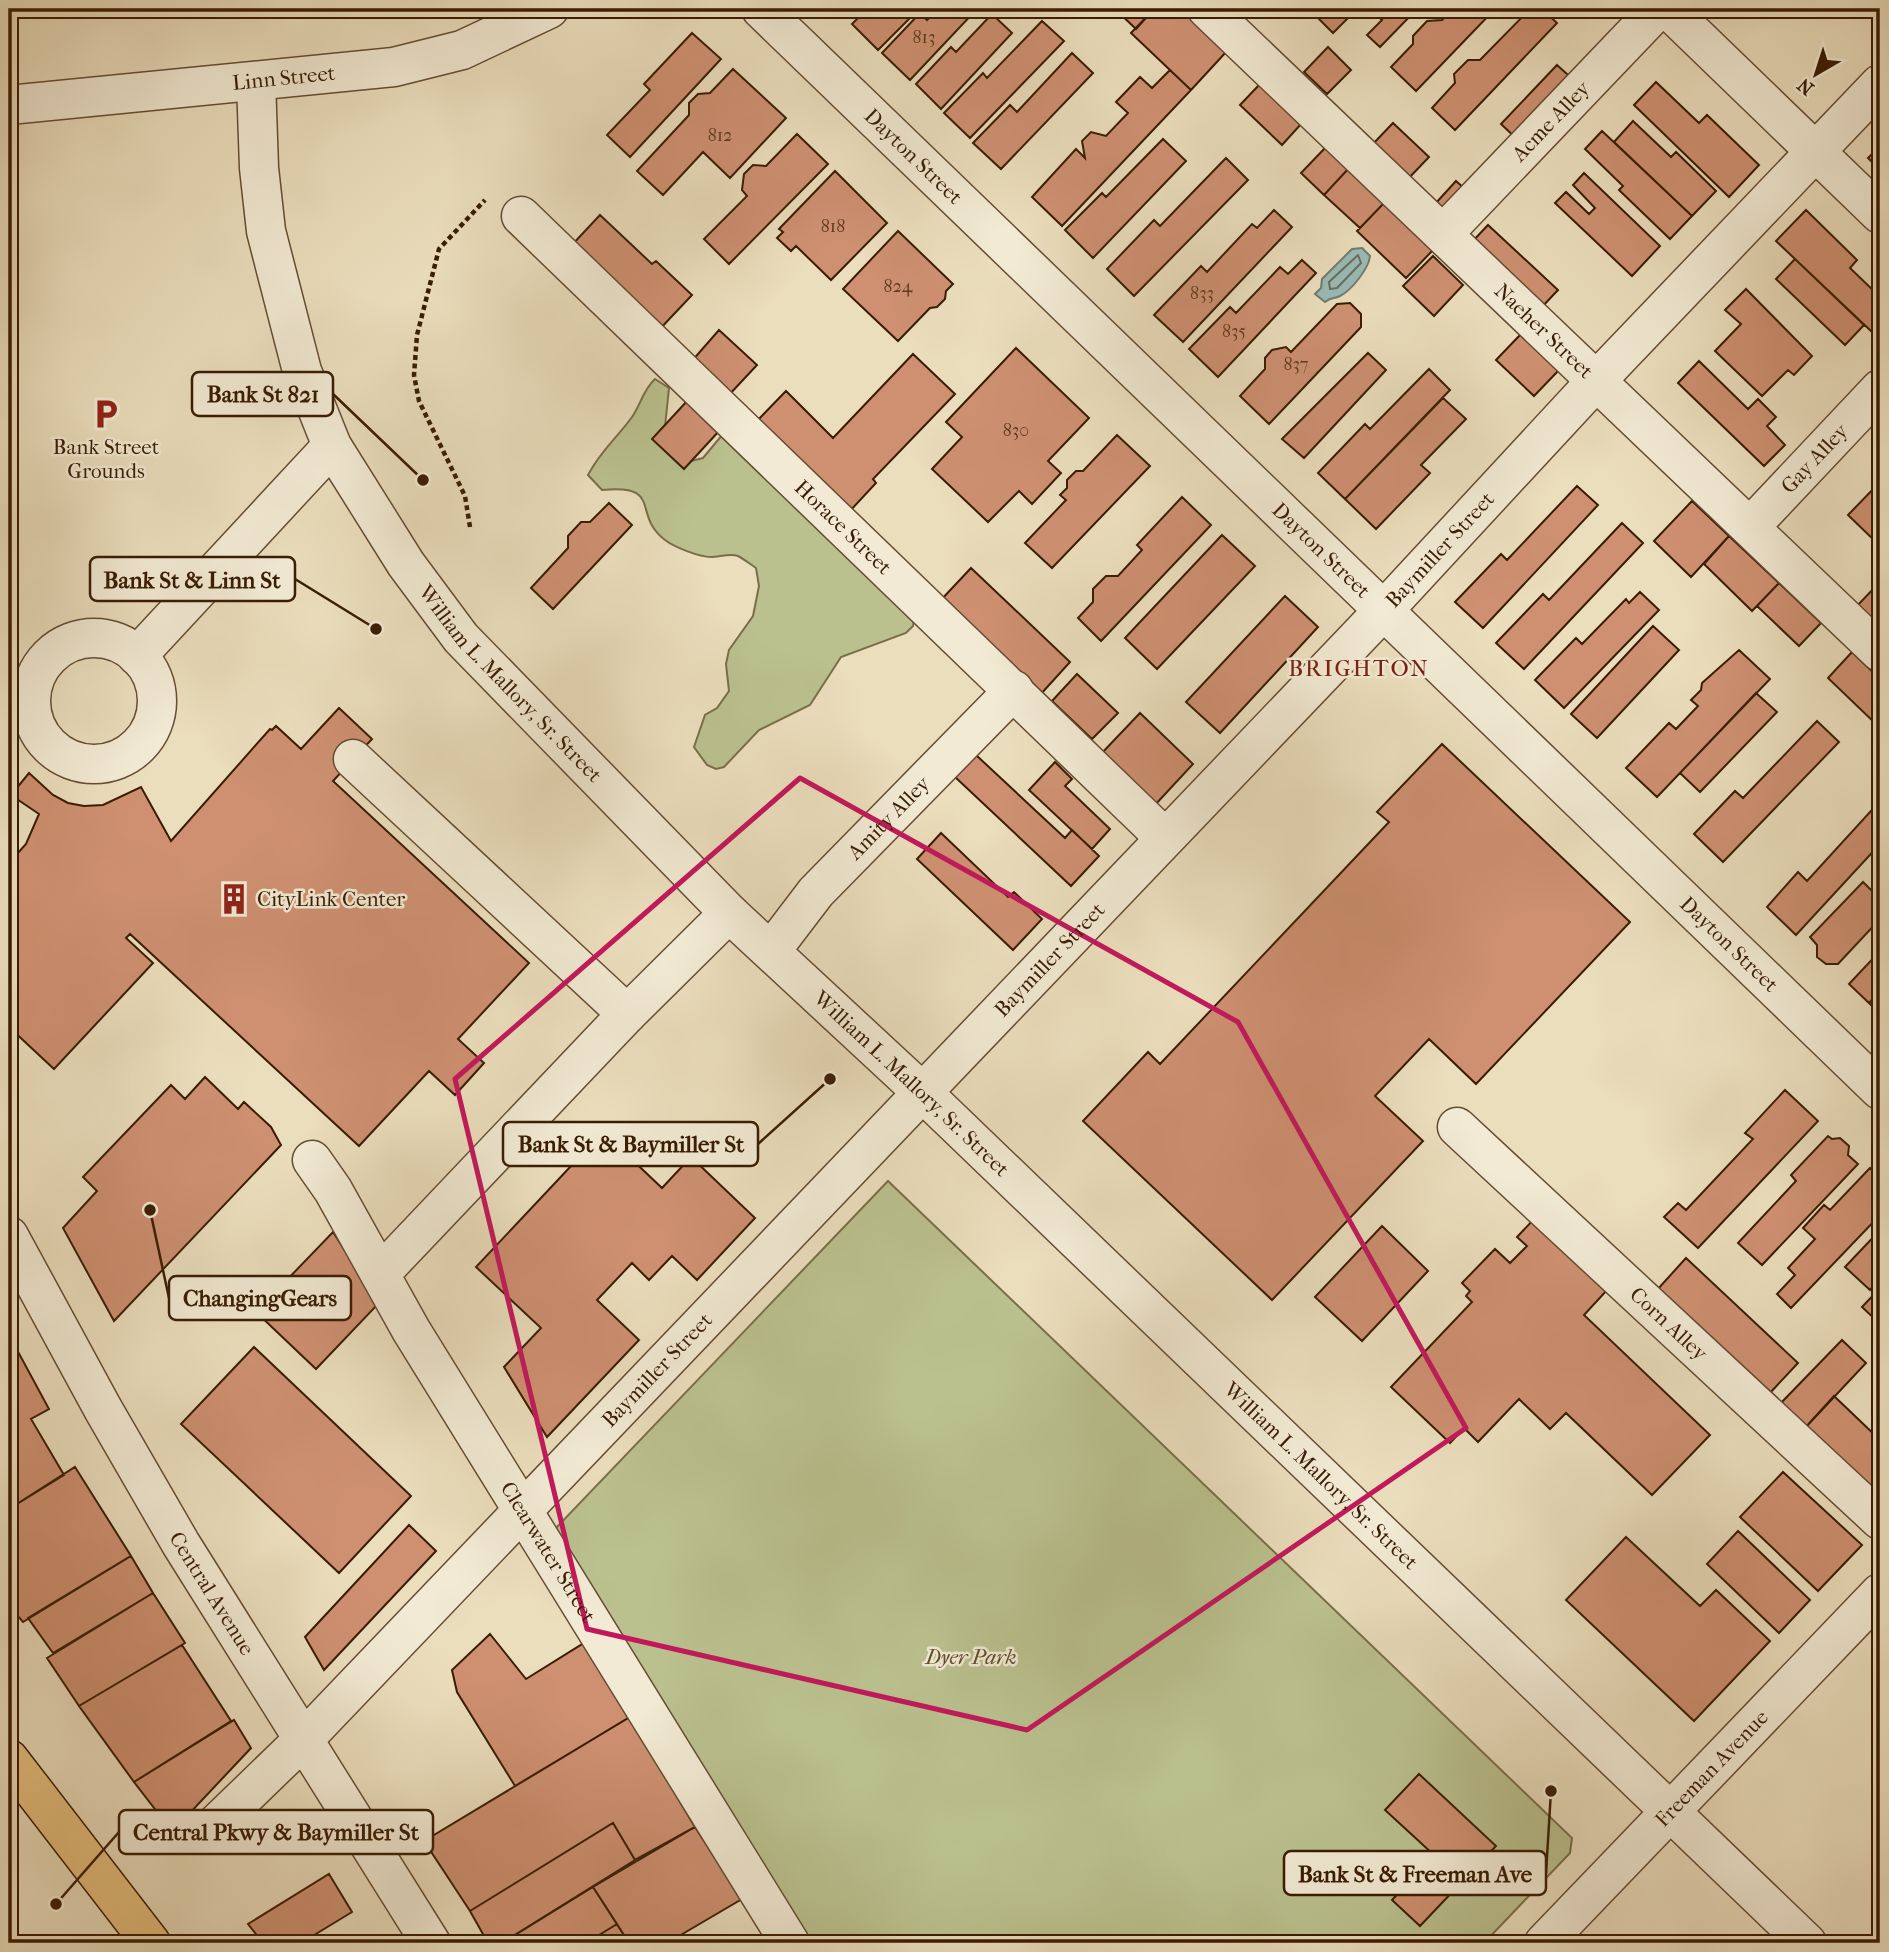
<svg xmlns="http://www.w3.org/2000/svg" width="1889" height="1952" viewBox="0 0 1889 1952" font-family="'IM FELL French Canon',serif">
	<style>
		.green { fill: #bac18f; stroke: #7a6e49; stroke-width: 2 }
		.water { fill: #99bbb7; stroke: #737b6f; stroke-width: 2 }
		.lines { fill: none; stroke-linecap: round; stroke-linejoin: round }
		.shore { stroke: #696c5d; stroke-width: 2 }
		.building { fill: #ce9071; stroke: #391c03; stroke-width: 2 }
		.minor-casing { stroke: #664c32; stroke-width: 41 }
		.major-casing { stroke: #391c03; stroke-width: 41 }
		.path { stroke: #391c03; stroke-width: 4.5; stroke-dasharray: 5 3.5; stroke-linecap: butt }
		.minor { stroke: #f2ead4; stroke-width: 38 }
		.major { stroke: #e6bf7e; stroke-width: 38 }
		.marked { fill: none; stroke: #c2185b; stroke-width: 5; stroke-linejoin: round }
		.labels { text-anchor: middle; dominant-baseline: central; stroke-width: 5; stroke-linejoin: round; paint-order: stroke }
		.number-label { font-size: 18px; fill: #5e391e }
		.street-label { font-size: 21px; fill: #391c03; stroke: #f2ead4 }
		.poi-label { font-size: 21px; fill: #391c03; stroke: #f2ead4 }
		.park-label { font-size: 21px; font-style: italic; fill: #604e2d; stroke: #f2ead4 }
		.neighbourhood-label { font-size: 23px; letter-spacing: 2px; fill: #7a1f14; stroke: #f2ead4 }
		.leader { fill: none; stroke: #391c03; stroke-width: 2.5 }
		.callout-dot { fill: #391c03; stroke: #f2ead4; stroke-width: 2.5 }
		.callout { fill: #f2ead4; stroke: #391c03; stroke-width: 2.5 }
		.callout-label { font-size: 23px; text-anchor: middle; font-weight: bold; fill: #391c03 }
	</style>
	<rect width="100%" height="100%" fill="#ebdebd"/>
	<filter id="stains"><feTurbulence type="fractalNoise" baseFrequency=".00286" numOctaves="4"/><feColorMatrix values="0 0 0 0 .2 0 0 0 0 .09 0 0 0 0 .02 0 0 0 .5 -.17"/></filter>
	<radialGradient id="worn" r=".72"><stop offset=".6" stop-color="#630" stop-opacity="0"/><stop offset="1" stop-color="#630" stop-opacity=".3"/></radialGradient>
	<path class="green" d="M655 379 669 388 664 436 679 464 703 458 723 434 915 615 913 626 906 633 841 657 810 705 759 730 724 767 716 769 707 765 694 747 705 715 717 708 729 691 726 664 729 650 753 616 759 586 756 568C750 564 744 559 738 556 730 553 719 557 711 557 699 557 674 547 665 540 631 514 664 484 602 490L588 475C601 450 617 438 632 417 641 404 643 390 655 379Z
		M9 801C21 821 21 838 9 858Z
		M888 1181 1572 1838 1570 1853 1484 1943H811L555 1529Z"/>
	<path class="water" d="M1362 248 1370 256C1369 268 1352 290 1340 296 1334 299 1331 297 1325 302L1315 294 1321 288 1322 279 1352 249Z"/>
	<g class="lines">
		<path class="shore" d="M1358 255 1361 263 1337 288 1330 289 1329 282Z"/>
	</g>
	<path class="building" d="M867 9H919L878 50 852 24Z
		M938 9H977L910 80 882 53 920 13 927 20Z
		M1115 9H1154L1136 29Z
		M1154 9H1182L1227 51 1191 90 1131 33Z
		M1323 9H1357L1333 33 1316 16Z
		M1376 9H1417L1380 47 1367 35 1382 20 1373 12Z
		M1453 9H1495L1416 91 1391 67 1413 44V36L1427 21 1442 20Z
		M1530 9H1542L1557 23 1455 130 1432 108 1455 83 1454 74 1468 60H1480Z
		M992 14 1012 33 941 109 916 84 951 47 956 52Z
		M1042 21 1064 41 970 138 944 113 983 73 987 78Z
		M692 33 721 59 630 157 607 135 650 90 644 84Z
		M1328 47 1351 70 1327 94 1304 72Z
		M1072 53 1093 73 1001 169 973 143 1010 105 1017 112Z
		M1557 65 1577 83 1520 142 1501 124Z
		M733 69 786 118 730 178 703 152 663 195 637 171 689 115V103L698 94 710 93Z
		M1170 70 1191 90 1062 226 1032 197 1076 149 1085 158 1082 141 1091 132 1106 136 1128 113 1116 102 1140 77 1152 88Z
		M1656 82 1699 123 1707 115 1759 165 1729 197 1634 105Z
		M1260 84 1302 123 1282 145 1240 105Z
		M1633 121 1671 157 1676 152 1716 191 1692 216 1614 142Z
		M1393 123 1429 157 1407 180 1371 146Z
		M1602 131 1692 216 1670 239 1619 190 1623 186 1585 149Z
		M797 134 828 164 729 264 704 239 747 196 742 190 744 174 753 165 766 166Z
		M1163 139 1186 161 1093 258 1065 230 1102 193 1106 197Z
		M1880 146V170L1868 158Z
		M1326 147 1349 168 1324 195 1301 173Z
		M1226 158 1248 180 1134 296 1107 269 1154 220 1160 226Z
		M1349 168 1385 202 1360 228 1324 195Z
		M835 171 887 223 831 280 796 246 791 251 777 238 783 232 779 229Z
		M1584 173 1660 246 1632 276 1555 203 1566 192 1589 214 1595 208 1573 185Z
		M1456 181 1473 196 1451 219 1435 204Z
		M1385 202 1434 249 1406 278 1357 231Z
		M1274 210 1292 227 1183 342 1154 315 1201 266 1207 272 1252 224 1257 228Z
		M1806 210 1857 260 1850 268 1880 297V323L1872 332 1776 241Z
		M600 215 652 264 656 261 692 295 658 331 570 247Z
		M1488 225 1558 290 1540 309 1471 243Z
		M898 231 953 284 946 291 945 299 937 307 930 308 898 341 843 289Z
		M1433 256 1463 285 1434 316 1403 286Z
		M1795 259 1864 325 1845 345 1776 279Z
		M1302 260 1316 273 1218 377 1189 349 1230 307 1236 313 1280 267 1288 274Z
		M1746 289 1812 356 1794 375 1788 370 1762 396 1715 351 1741 324 1725 310Z
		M1350 303 1361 314V327L1269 424 1240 396 1265 369V358L1272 350 1286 347 1291 352 1337 304Z
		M719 330 757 365 728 396 691 362Z
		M1521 334 1559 370 1534 396 1496 360Z
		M1016 348 1089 418 1048 461 1061 473 1032 504 1019 491 988 522 932 469 962 437 946 422Z
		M1368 353 1386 370 1304 458 1282 439Z
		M913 354 955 394 873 479 876 483 849 512 755 423 786 391 833 438Z
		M1699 361 1748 409 1758 399 1776 417 1767 426 1785 445 1764 466 1678 383Z
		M1429 369 1450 390 1345 499 1318 473 1365 424 1370 429Z
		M1443 398 1466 419 1421 465 1430 473 1376 529 1345 499Z
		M688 400 720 430 684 469 652 439Z
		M1117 435 1150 466 1052 568 1025 543 1066 500 1060 495 1067 488V480L1076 471H1083Z
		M1880 482V546L1848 515Z
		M1577 486 1598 505 1483 628 1455 602 1501 554 1507 560Z
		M1182 497 1211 525 1101 641 1078 618 1093 602V589L1106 576H1118L1142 550 1137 545Z
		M1692 501 1729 536 1691 577 1654 541Z
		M609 503 632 525 553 609 531 588 568 548V536L581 522H590Z
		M1622 523 1643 543 1524 669 1496 643 1543 594 1549 600Z
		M1222 535 1255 566 1157 669 1125 638Z
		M1729 536 1779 583 1752 611 1704 564Z
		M971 568 1070 662 1040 695 940 601Z
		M1779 583 1821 623 1799 646 1757 606Z
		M1876 586 1880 589V635L1854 609Z
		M1640 592 1659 610 1564 708 1535 680 1576 638 1582 644 1626 599 1629 603Z
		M1285 596 1318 627 1220 733 1186 702Z
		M1653 626 1679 650 1597 738 1571 714Z
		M1739 650 1770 679 1657 797 1626 768 1669 723 1676 729 1698 706 1691 700 1701 690 1702 683Z
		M1852 652 1880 679V728L1828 678Z
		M1077 674 1118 713 1092 739 1052 701Z
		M1756 693 1777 712 1700 792 1680 773Z
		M339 708 372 739 333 781 529 963 458 1039 484 1063 455 1095 429 1071 359 1146 130 934 126 938 153 963 54 1069 9 1027V863L26 844 39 814 11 795 29 773 53 795 68 803 84 806 103 805 141 787 171 841 270 729 272 730 276 726 301 749Z
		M1140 713 1193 764 1154 806 1100 755Z
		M1817 721 1839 742 1723 862 1694 834 1735 791 1743 798Z
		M1442 744 1630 922 1476 1084 1429 1039 1375 1096 1423 1141 1272 1300 1083 1121 1148 1052 1160 1064 1389 822 1377 812Z
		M976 755 1065 838 1072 830 1099 856 1071 886 955 777Z
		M1055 762 1072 779 1065 786 1110 829 1092 849 1029 790Z
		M1880 801V844L1796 935 1767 907 1798 872 1807 881Z
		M941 833 1008 897 1014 892 1042 919 1013 950 917 859Z
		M1880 880V919L1838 964H1826L1817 957V945L1810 937 1863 882 1871 890Z
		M1880 951V991L1869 1003 1849 984Z
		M1880 991V1014L1869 1003Z
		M205 1077 238 1109 244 1102 271 1127 281 1145 114 1321 63 1228 97 1191 83 1177 171 1085 185 1099Z
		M1785 1090 1818 1121 1698 1248 1664 1217 1678 1203 1686 1210 1753 1139 1745 1133Z
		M603 1132 662 1188 691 1157 755 1218 697 1280 672 1256 649 1280 632 1263 597 1300 639 1340 547 1437 504 1367 541 1328 476 1267Z
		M1828 1136 1832 1139 1840 1138 1849 1146 1848 1155 1858 1164 1762 1265 1738 1243 1796 1181 1791 1175Z
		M1870 1168 1880 1177V1215L1791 1308 1777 1294 1795 1275 1788 1268 1815 1239 1803 1228 1824 1205 1830 1210Z
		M1535 1218 1608 1289 1584 1315 1710 1435 1652 1495 1566 1413 1550 1429 1519 1399 1478 1442 1464 1428 1450 1443 1391 1387 1472 1302 1466 1296 1470 1291 1462 1283 1495 1249 1510 1263 1527 1246 1517 1237Z
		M1382 1226 1428 1271 1362 1341 1315 1297Z
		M1880 1230V1278L1870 1290 1845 1267Z
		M333 1232 379 1303 316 1369 256 1312Z
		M1686 1258 1798 1363 1769 1394 1657 1290Z
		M1880 1288V1324L1862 1307Z
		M9 1335 49 1409 31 1419 64 1475 9 1509Z
		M1842 1340 1866 1363 1804 1429 1779 1405Z
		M254 1347 411 1496 339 1573 181 1424Z
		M1834 1396 1880 1440V1501L1804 1429Z
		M75 1467 131 1556 23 1622 9 1606V1509Z
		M1783 1472 1862 1545 1818 1591 1740 1517Z
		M409 1525 436 1551 324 1670 305 1637Z
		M1738 1531 1810 1600 1779 1633 1707 1564Z
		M1626 1537 1700 1606 1716 1590 1770 1641 1694 1721 1566 1600Z
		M131 1556 153 1593 53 1653 28 1618Z
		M153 1593 185 1643 79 1706 47 1658Z
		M490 1634 526 1679 584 1643 630 1717 515 1786 457 1692 452 1670Z
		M182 1645 231 1721 134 1782 79 1706Z
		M630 1717 695 1827 635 1860 613 1823 470 1911 424 1841Z
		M234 1720 251 1748 187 1816 188 1819 172 1831 134 1782Z
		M1419 1774 1496 1846 1420 1926 1392 1900 1434 1855 1385 1810Z
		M613 1823 635 1860 502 1943H488L470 1911Z
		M695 1827 742 1899 667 1943H629L593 1887Z
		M329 1874 352 1912 301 1943H263L248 1924Z
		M593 1887 617 1924 586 1943H502Z
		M617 1924 629 1943H586Z"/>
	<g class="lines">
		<defs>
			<g id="minor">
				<path id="s1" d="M761 9 1880 1090"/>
				<path id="s2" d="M1207 9 1880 652"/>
				<path d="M1668 9 1880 214"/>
				<path id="s3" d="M256 81 259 168 266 231 302 371 332 446 406 564 461 638 729 913 923 1093 1807 1943"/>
				<path id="s4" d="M9 105 394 67 462 50 549 9"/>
				<path id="s5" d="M521 216 1165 838"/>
				<path id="s6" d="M1443 234 1658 9"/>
				<path id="s7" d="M1750 527 1880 389"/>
				<circle cx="94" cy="701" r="63"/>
				<path d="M137 656 332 446"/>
				<path d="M353 759 627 1014"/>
				<path id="s8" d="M771 951 816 892 1014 690"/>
				<path id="s9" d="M1457 1127 1880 1520"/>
				<path id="s10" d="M312 1160 333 1190 411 1330 790 1943"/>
				<path id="s11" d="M9 1236 103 1409 181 1544 431 1943"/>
				<path d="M380 1274 627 1014 729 913"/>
				<path id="s12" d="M211 1829 305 1738 1383 611 1597 380 1880 84"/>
				<path id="s13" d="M1544 1943 1880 1593"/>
			</g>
			<path id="major" d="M9 1759 151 1943"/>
		</defs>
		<use href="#minor" class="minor-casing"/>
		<use href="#major" class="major-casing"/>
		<path class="path" d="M470 527 465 496 419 401 414 375 417 335 439 249 485 200"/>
		<use href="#minor" class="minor"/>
		<use href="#major" class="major"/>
	</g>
	<path class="marked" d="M800 778 1238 1022 1466 1428 1027 1730 587 1629 455 1079Z"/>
	<defs>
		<symbol id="parking-bare" viewBox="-9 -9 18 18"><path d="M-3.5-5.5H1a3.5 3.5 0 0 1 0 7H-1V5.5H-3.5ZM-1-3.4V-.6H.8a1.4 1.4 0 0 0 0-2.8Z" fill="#8f2418" stroke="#f2ead4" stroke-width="2.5" paint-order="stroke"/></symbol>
		<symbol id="building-bare" viewBox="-9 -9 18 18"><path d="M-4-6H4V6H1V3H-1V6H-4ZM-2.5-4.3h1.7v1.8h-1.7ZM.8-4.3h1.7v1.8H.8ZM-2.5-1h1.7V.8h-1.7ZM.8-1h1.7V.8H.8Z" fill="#8f2418" stroke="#f2ead4" stroke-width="2.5" paint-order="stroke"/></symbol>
	</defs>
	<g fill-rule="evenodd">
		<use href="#parking-bare" x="84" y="392" width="44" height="44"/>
		<use href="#building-bare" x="212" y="877" width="44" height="44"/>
	</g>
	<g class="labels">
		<g class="number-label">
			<text x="924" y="37">813</text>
			<text x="720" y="135">812</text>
			<text x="833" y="226">818</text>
			<text x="898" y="286">824</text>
			<text x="1202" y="293">833</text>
			<text x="1234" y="331">835</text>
			<text x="1296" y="364">837</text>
			<text x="1016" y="430">830</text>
		</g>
		<g class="street-label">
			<text stroke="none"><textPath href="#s4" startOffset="276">Linn Street</textPath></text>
			<text stroke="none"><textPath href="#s6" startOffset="156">Acme Alley</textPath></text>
			<text stroke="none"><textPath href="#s1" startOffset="212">Dayton Street</textPath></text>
			<text stroke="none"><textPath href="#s2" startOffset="466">Naeher Street</textPath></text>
			<text stroke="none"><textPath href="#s7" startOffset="94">Gay Alley</textPath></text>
			<text stroke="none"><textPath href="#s5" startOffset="448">Horace Street</textPath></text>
			<text stroke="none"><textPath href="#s12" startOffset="1774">Baymiller Street</textPath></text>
			<text stroke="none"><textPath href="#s1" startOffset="779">Dayton Street</textPath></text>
			<text stroke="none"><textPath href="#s3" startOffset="674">William L. Mallory, Sr. Street</textPath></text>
			<text stroke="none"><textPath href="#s8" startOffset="178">Amity Alley</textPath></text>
			<text stroke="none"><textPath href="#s1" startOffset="1346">Dayton Street</textPath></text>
			<text stroke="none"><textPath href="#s12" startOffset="1208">Baymiller Street</textPath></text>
			<text stroke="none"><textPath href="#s3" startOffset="1241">William L. Mallory, Sr. Street</textPath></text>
			<text stroke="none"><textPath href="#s9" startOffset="289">Corn Alley</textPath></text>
			<text stroke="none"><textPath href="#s12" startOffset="640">Baymiller Street</textPath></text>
			<text stroke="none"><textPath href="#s3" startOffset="1808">William L. Mallory, Sr. Street</textPath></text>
			<text stroke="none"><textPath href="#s10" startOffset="458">Clearwater Street</textPath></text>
			<text stroke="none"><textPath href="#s11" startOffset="411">Central Avenue</textPath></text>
			<text stroke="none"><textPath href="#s13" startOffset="242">Freeman Avenue</textPath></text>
		</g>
		<g class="poi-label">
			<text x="106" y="447">Bank Street<tspan x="106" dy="24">Grounds</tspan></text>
			<text x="257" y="899" text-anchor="start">CityLink Center</text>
		</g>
		<g class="park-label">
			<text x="971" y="1657">Dyer Park</text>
		</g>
		<g class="neighbourhood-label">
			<text x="1359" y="668">BRIGHTON</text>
		</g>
	</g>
	<path class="leader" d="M423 480L333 394M376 629L295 579M830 1079L758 1144M150 1210L169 1298M56 1904L119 1832M1551 1791L1546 1873"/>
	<g class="callout-dot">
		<circle cx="423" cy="480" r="7"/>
		<circle cx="376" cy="629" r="7"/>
		<circle cx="830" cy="1079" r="7"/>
		<circle cx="150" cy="1210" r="7"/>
		<circle cx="56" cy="1904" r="7"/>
		<circle cx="1551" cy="1791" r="7"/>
	</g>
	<g class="callout">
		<rect x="192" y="372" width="141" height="44" rx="7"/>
		<rect x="90" y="557" width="205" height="44" rx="7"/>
		<rect x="503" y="1122" width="255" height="44" rx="7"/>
		<rect x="169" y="1276" width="182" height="44" rx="7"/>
		<rect x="119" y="1810" width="314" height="44" rx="7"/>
		<rect x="1284" y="1851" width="262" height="44" rx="7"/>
	</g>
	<g class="callout-label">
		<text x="263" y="402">Bank St 821</text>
		<text x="192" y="588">Bank St &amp; Linn St</text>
		<text x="631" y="1152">Bank St &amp; Baymiller St</text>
		<text x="260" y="1306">ChangingGears</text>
		<text x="276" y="1840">Central Pkwy &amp; Baymiller St</text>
		<text x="1415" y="1882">Bank St &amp; Freeman Ave</text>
	</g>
	<rect width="1889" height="1952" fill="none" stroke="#ebdebd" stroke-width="35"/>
	<rect x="10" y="10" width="1868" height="1931" fill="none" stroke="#391c03" stroke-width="3.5"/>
	<rect x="18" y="18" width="1854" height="1917" fill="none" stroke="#391c03" stroke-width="2"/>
	<g transform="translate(1816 74) rotate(219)" stroke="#f2ead4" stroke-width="5" paint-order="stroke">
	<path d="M0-5L12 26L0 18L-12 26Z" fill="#391c03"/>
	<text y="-10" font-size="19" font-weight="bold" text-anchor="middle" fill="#391c03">N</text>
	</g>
	<rect width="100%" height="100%" filter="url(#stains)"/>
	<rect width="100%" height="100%" fill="url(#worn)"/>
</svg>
